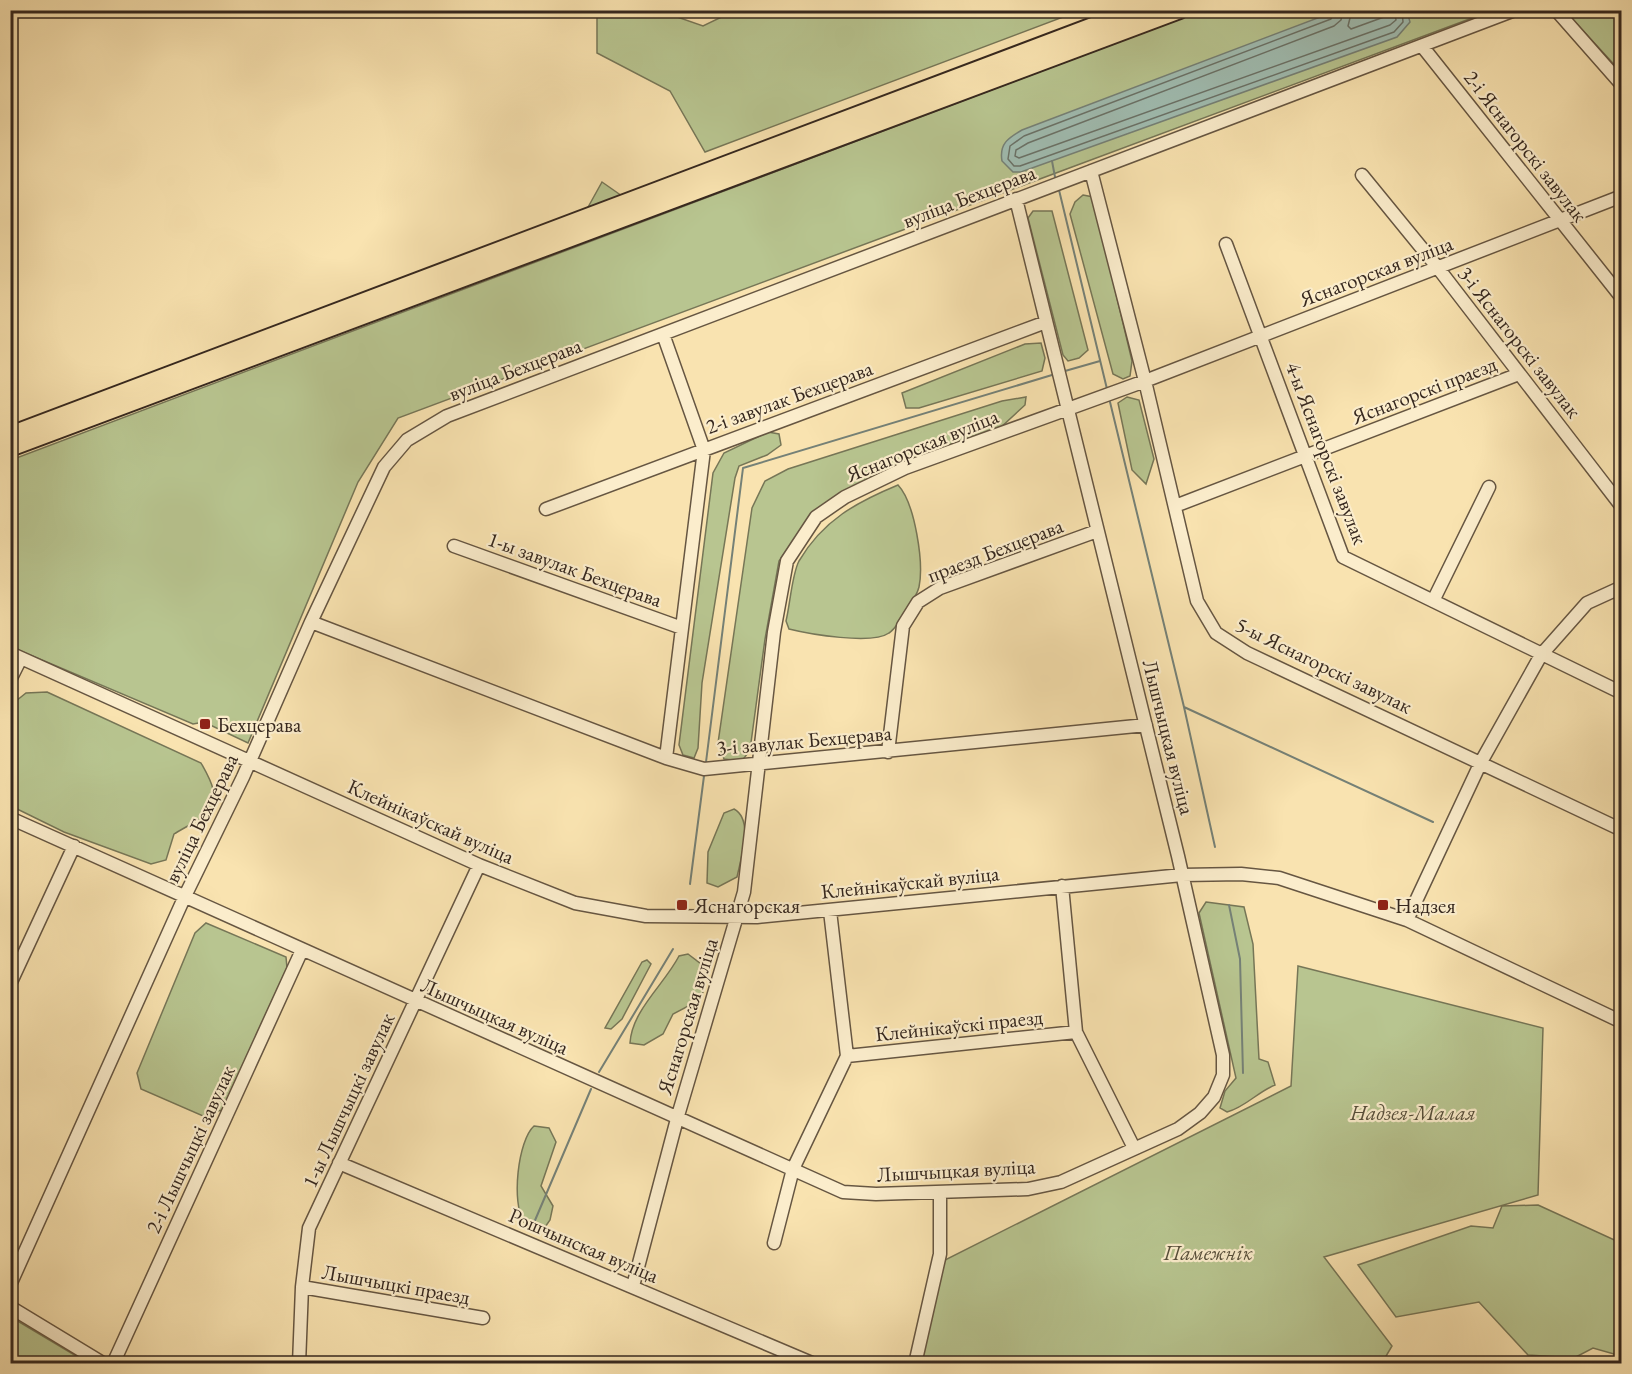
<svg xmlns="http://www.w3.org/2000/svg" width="1632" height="1374" viewBox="0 0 1632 1374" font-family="'EB Garamond',serif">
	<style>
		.green { fill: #b8c590; stroke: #767657; stroke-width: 1.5 }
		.water { fill: #a0bdb2; stroke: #758177; stroke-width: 1.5 }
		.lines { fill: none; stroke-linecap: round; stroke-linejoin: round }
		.shore { stroke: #6a7268; stroke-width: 1.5 }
		.stream { stroke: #758177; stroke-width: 2 }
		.minor-casing { stroke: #665642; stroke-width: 15 }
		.highway-casing { stroke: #35271e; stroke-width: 20 }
		.minor { stroke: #fbedcc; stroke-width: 12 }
		.highway { stroke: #f9e3b0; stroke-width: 16 }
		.poi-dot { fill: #8f2418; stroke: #fbedcc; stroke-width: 2 }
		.labels { text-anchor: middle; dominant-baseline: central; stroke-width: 4.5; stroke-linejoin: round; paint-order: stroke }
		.street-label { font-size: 21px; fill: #35271e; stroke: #fbedcc }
		.poi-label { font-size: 21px; fill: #35271e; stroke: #fbedcc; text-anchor: start }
		.park-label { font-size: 21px; font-style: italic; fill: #564e3a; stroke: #fbedcc }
	</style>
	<rect width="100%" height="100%" fill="#f9e3b0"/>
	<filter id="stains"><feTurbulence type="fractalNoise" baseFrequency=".00333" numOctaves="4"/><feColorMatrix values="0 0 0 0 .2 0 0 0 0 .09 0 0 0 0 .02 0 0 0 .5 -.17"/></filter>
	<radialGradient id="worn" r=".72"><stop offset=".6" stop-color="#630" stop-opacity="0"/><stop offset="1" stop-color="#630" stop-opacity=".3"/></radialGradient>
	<path class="green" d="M736 10H1079V11L705 152 670 91 597 53V11H660L703 26Z
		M1201 11H1491L398 418 358 482 248 743 204 722 193 724 16 649 11 640V460Z
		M1565 11H1621V72Z
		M602 182 622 196 587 209Z
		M1083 195 1093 197 1132 361 1130 376 1123 379 1113 374 1070 214 1075 202Z
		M1033 211H1052L1088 350 1079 358 1068 361 1063 355 1028 218Z
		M1041 343 1045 358 1042 371 919 408H906L902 393 1025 344Z
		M1026 397 1025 405 1000 428 895 467 833 498 806 523 779 561 765 639 750 750 742 761 724 759 718 743 752 508 765 481 788 469 1002 401Z
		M1127 397 1139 400 1154 459 1146 484 1132 470 1118 403Z
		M768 432 779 434 781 445 767 455 739 466 735 478 702 683 698 748 694 758 683 755 679 745 713 473 724 453Z
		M898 485C915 503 924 563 919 587 917 596 897 628 889 633 872 645 809 634 789 629L786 621C790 605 792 574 799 561 823 520 857 502 898 485Z
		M47 692 201 763C210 779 222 798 206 815 203 818 180 830 174 834L166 860 151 864 64 832 11 806V705L26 693Z
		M734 809C754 820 741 857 737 877L718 887 707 883 708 852 724 813Z
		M1206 902 1244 907 1253 944 1259 1059 1268 1062 1275 1085C1257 1092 1246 1107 1227 1112L1220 1108 1225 1091 1236 1078 1199 913Z
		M206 923 286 957 287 968 222 1110 203 1116 141 1089 137 1073 195 933Z
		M688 954 701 964 703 992 698 1001 673 1014 663 1034 644 1045 630 1043C632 1010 664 985 679 956Z
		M647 960 651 964 622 1019 611 1029 605 1028 642 962Z
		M1298 966 1543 1028 1538 1195 1324 1257 1392 1346 1382 1363 916 1364 943 1261 1291 1086Z
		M534 1126 549 1128 556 1142 541 1186 553 1206 550 1220 543 1230 535 1231C532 1228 526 1225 524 1222 511 1203 518 1140 534 1126Z
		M1538 1205 1621 1243V1356L1593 1348 1574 1358 1528 1355 1479 1302 1396 1317 1358 1265 1471 1226 1493 1228 1502 1206Z
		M10 1317H11L88 1363H11Z"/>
	<path class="water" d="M1336 11H1407L1410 22 1397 37 1021 172H1013L1002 161C999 144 1008 138 1022 130Z"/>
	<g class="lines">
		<path class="shore" d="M1335 10 1331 19 1024 136 1010 146 1008 159 1014 166H1020L1394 32 1403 22 1402 10
			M1343 10 1341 20 1334 26 1028 143 1016 150 1015 156 1019 158 1390 25 1396 20 1394 10
			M1352 10 1348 26 1351 29 1384 17 1385 10"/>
		<path class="stream" d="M1052 161 1055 177
			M1059 190 1107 389
			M1065 371 1100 361
			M1110 402 1184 707 1433 822
			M1184 707 1215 847
			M706 762 743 468 1052 375
			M690 884 704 776
			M1229 905 1240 959 1243 1073
			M599 1072 673 949
			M533 1225 591 1089"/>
		<defs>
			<path id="minor" d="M1556 10 1622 85
				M1422 46 1622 298
				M1091 171 1145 381 1197 601 1216 633 1247 653 1622 830
				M1362 175 1438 268 1622 507
				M1226 244 1343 557 1622 693
				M663 334 704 450 666 758
				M1175 506 1519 374
				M546 509 1046 322
				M454 546 682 628
				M1433 601 1489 487
				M311 622 666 758 704 769 1146 725
				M10 653 479 865 575 903 646 916 757 917 1182 875 1241 874 1279 878 1407 920 1622 1022
				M10 680 21 658
				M888 752 903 626 918 602 940 588 1097 531
				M10 818 843 1192 876 1194 1028 1189 1061 1182 1178 1129 1200 1113 1214 1097 1223 1075V1055L1178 856 1016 199
				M1062 886 1076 1032 1134 1148
				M1407 920 1481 762 1541 655 1587 603 1622 587
				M10 984 74 846
				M847 1056 1076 1032
				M339 1163 814 1364
				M774 1243 793 1169 847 1056 830 911
				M10 1285 184 898 243 777 311 622 384 467 407 440 447 416 1515 10
				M633 1286 677 1119 744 892 774 632 787 561 816 517 845 497 905 468 1145 381 1622 196
				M302 1287 483 1318
				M10 1307 104 1364
				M113 1364 302 950
				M299 1364 302 1287 309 1228 479 865
				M915 1364 940 1254V1192"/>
			<path id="highway" d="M10 435 1135 10
				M10 448 1180 10"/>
		</defs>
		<use href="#minor" class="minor-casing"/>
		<use href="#highway" class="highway-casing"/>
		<use href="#minor" class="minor"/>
		<use href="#highway" class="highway"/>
	</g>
	<g class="poi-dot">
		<rect x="199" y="718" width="12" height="12" rx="3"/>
		<rect x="676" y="899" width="12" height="12" rx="3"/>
		<rect x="1377" y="899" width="12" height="12" rx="3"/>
	</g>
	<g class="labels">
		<g class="street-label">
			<text transform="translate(1526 146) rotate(52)">2-і Яснагорскі завулак</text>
			<text transform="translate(969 196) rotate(-21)">вуліца Бехцерава</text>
			<text transform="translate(1376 271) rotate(-21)">Яснагорская вуліца</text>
			<text transform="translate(1520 342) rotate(52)">3-і Яснагорскі завулак</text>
			<text transform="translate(515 369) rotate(-21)">вуліца Бехцерава</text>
			<text transform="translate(1424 390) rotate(-21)">Яснагорскі праезд</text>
			<text transform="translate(789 397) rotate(-20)">2-і завулак Бехцерава</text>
			<text transform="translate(922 445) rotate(-22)">Яснагорская вуліца</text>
			<text transform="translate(1327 453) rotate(69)">4-ы Яснагорскі завулак</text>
			<text transform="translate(995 550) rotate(-21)">праезд Бехцерава</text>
			<text transform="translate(575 569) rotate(20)">1-ы завулак Бехцерава</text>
			<text transform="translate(1324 665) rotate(26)">5-ы Яснагорскі завулак</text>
			<text transform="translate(1169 737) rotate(76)">Лышчыцкая вуліца</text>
			<text transform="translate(804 740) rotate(-5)">3-і завулак Бехцерава</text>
			<text transform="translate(201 818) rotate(-64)">вуліца Бехцерава</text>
			<text transform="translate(431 821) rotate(24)">Клейнікаўскай вуліца</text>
			<text transform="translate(910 882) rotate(-6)">Клейнікаўскай вуліца</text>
			<text transform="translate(495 1016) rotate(24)">Лышчыцкая вуліца</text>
			<text transform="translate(687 1016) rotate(-73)">Яснагорская вуліца</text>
			<text transform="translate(959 1025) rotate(-6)">Клейнікаўскі праезд</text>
			<text transform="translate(348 1100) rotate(-65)">1-ы Лышчыцкі завулак</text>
			<text transform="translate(190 1149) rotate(-65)">2-і Лышчыцкі завулак</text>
			<text transform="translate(956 1170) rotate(-3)">Лышчыцкая вуліца</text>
			<text transform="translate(584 1245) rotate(23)">Рошчынская вуліца</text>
			<text transform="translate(396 1284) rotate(10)">Лышчыцкі праезд</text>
		</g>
		<g class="poi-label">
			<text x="217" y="724">Бехцерава</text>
			<text x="694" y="905">Яснагорская</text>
			<text x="1395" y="905">Надзея</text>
		</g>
		<g class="park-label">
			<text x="1413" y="1112">Надзея-Малая</text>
			<text x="1208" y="1252">Памежнік</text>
		</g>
	</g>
	<rect width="1632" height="1374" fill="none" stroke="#f9e3b0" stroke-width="36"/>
	<rect x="12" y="12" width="1608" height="1350" fill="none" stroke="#35271e" stroke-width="3"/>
	<rect x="18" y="18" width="1596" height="1338" fill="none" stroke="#35271e" stroke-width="1.5"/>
	<rect width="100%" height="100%" filter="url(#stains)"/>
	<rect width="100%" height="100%" fill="url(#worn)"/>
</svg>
